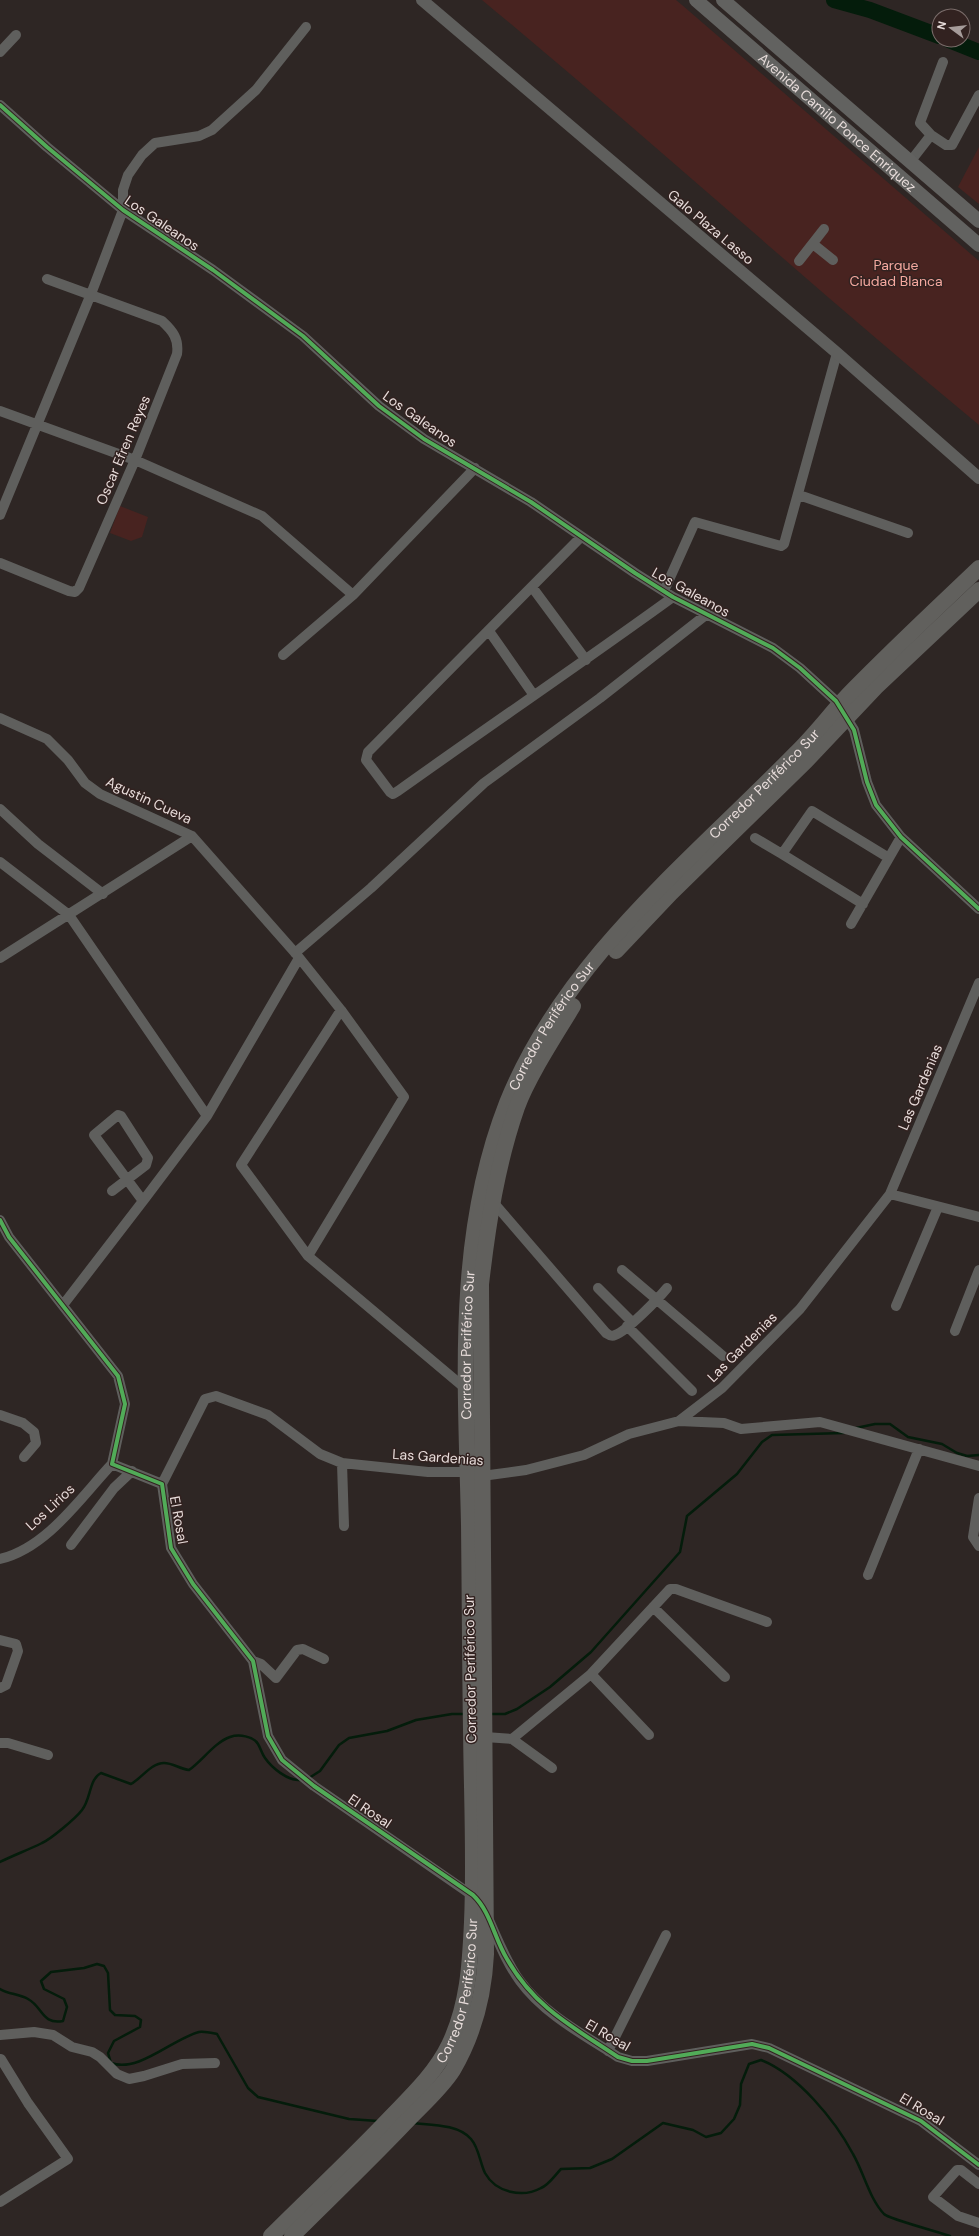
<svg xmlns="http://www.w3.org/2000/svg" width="979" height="2236" viewBox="0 0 979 2236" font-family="'DM Sans',sans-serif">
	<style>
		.green { fill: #482320 }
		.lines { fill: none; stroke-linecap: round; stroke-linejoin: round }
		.stream { stroke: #041c0b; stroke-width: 2.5 }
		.river { stroke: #041c0b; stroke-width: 16 }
		.minor { stroke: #5f5f5d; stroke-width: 10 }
		.tertiary { stroke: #5f5f5d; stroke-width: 12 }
		.secondary { stroke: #626260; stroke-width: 14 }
		.primary { stroke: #61605d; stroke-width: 16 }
		.cycleway-casing { stroke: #322220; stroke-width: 6 }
		.cycleway { stroke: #51ab58; stroke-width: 4 }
		.labels { text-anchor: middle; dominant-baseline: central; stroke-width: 3; stroke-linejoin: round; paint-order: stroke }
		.street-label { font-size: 14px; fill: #e7dcda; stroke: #322220 }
		.park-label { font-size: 14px; fill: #f5a89f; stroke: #322220 }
	</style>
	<rect width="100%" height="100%" fill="#2e2624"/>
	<path class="green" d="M482 0H676L682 5 979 261V425C811 286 650 139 482 0Z
		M979 147V204L958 187Z
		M120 506 148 517 142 537 131 541 110 533Z"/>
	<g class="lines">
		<path class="stream" d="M856 1428 875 1424H890L908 1437 942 1444 957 1453 967 1456 979 1455
			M490 1714H505L517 1709 550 1687 591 1652 680 1552 687 1516 737 1474 762 1442 772 1435 844 1433
			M309 1778 320 1771 339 1745 349 1738 387 1731 416 1720 452 1714H465
			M0 1862C14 1855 28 1850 42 1843 51 1839 76 1818 82 1810 91 1799 89 1779 101 1773L131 1784C142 1778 151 1763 164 1763 173 1763 180 1769 189 1770 202 1761 215 1742 230 1737 239 1734 253 1736 258 1744 261 1749 262 1754 265 1758 272 1768 288 1781 300 1780
			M0 1989C8 1994 19 1994 28 1999 43 2007 42 2025 63 2021L67 2007 64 1999 44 1989 41 1981 51 1972 84 1968 97 1964 104 1966 108 1973 110 2010 115 2015 135 2016 141 2020 140 2027 114 2041 108 2053 111 2063C139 2073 172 2039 199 2032 204 2031 212 2033 217 2034L248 2088 258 2097 349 2119 378 2121
			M413 2123C431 2125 458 2124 471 2139 479 2148 480 2163 485 2173 496 2193 523 2198 541 2188 549 2185 555 2175 561 2169L590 2168 612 2159 663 2123 693 2130 706 2137 721 2133 734 2119 740 2105 741 2084 749 2064 761 2060C797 2074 835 2120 853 2154 864 2173 869 2198 884 2214 889 2219 939 2232 950 2236"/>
		<path class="river" d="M834 0 870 10 939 36
			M949 40 979 52"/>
		<path class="minor" d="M0 52 16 35
			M0 105 47 147 123 210 213 270 303 336 379 406 424 439 531 502 635 573 673 597 773 648 800 668 836 701 854 730 867 782 876 805 901 837 979 909
			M931 135 946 145H952L979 95
			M910 162 931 135 920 123 921 120 943 62
			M813 244 833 260
			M799 261 824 229
			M0 411 135 460 262 516 353 595
			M799 495 908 533
			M0 515 91 294 123 210V190L128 175 142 155 155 143 199 136 212 130 256 90 306 27
			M581 537 368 752 366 760 390 792 393 794 398 791C489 726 582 663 673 597
			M0 563 69 591 75 592 79 588 135 460 177 354C179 339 173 331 162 321L47 279
			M532 587 586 660
			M664 591 695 522 781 546 784 544 837 353
			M489 631 533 694
			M283 655 353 595 475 468
			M0 718 47 739 68 760 85 783 100 794 192 836 297 955 341 1010 241 1165 308 1256 466 1389
			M0 809 38 844 103 894
			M755 838 782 854
			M0 862 69 915 207 1116
			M863 904 782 854 812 811 889 858
			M851 924 901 837
			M295 953 371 888 484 783 600 698 707 614
			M0 958 192 836
			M890 1194 979 1217
			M143 1201 207 1116 299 958
			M493 1202 606 1333C609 1335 611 1337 615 1335 627 1331 658 1299 667 1288
			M0 1220 9 1237 118 1376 125 1404 112 1464 162 1484 171 1548 193 1584 253 1661 268 1736 282 1760 314 1786 476 1898
			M308 1256 404 1097 341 1010
			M622 1270 723 1356
			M598 1288 632 1322
			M63 1305 143 1201 94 1135 118 1115 121 1116 148 1158 146 1165 112 1191
			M896 1306 938 1207
			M627 1326 692 1391
			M955 1331 979 1270
			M0 1415 23 1423 34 1432 36 1443 24 1457
			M679 1421 724 1423 741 1429 820 1422 979 1466
			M342 1463 344 1526
			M162 1484 205 1399 216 1396 268 1415 320 1454 342 1463 428 1472H467L482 1476 526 1470 584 1455 629 1434 679 1421 722 1388 800 1309 890 1194 979 983
			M979 1498 973 1537 979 1546
			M71 1545 114 1488 132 1471
			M0 1559C47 1548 81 1497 112 1464
			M868 1575 919 1449
			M653 1607 725 1677
			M0 1640 16 1644 18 1651 6 1685 0 1688
			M253 1661 261 1664 276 1678 297 1650 303 1649 324 1659
			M591 1674 649 1735
			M485 1737 512 1739 591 1674 670 1589H676L767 1622
			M512 1739 552 1768
			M0 1743H8L48 1755
			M488 1918C498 1940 506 1962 520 1981 544 2014 584 2035 618 2057L632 2061H647L752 2044 769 2048 921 2121 979 2165
			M0 2035 34 2032 53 2035 72 2047 92 2052 100 2057 117 2074 129 2079 144 2076 182 2064 215 2063
			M608 2051 666 1935
			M979 2184 961 2170H957L933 2197 958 2216 979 2223
			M0 2202 68 2159 28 2103 1 2059"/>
		<path class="tertiary" d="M422 0 837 353 979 478"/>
		<g class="secondary">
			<path id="s1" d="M696 0 979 245"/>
			<path d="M723 0 979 221"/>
		</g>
		<g class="primary">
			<path d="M616 951 671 893 806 761 876 687 979 590"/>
			<path id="s2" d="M271 2236C310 2197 350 2160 388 2120 410 2097 435 2074 449 2045 468 2005 470 1965 472 1922 474 1877 473 1832 472 1786 470 1699 470 1612 469 1525 466 1382 454 1238 507 1103 564 960 691 861 795 754 816 734 833 710 854 689 894 648 937 608 979 568"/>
			<path d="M292 2236C330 2198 369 2161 406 2122 421 2106 441 2089 453 2070 474 2034 484 1995 486 1954L481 1284C488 1224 497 1164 517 1107 529 1075 555 1036 573 1006"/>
		</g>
		<defs>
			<path id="cycleway" d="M0 105 47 147 123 210 213 270 303 336 379 406 424 439 531 502 635 573 673 597 773 648 800 668 836 701 854 730 867 782 876 805 901 837 979 909
				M0 1220 9 1237 118 1376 125 1404 112 1464 162 1484 171 1548 193 1584 253 1661 268 1736 282 1760 314 1786 473 1895C491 1912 494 1938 507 1959 535 2008 573 2027 618 2057L632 2061H647L752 2044 769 2048 921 2121 979 2165"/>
		</defs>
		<use href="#cycleway" class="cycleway-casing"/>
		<use href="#cycleway" class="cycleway"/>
	</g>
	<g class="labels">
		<g class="street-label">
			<text stroke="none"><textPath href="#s1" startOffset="187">Avenida Camilo Ponce Enriquez</textPath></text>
			<text transform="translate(162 223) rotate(34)">Los Galeanos</text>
			<text transform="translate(711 227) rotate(40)">Galo Plaza Lasso</text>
			<text transform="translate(420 419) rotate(35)">Los Galeanos</text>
			<text transform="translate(123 450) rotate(-67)">Oscar Efren Reyes</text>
			<text transform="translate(691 592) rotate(29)">Los Galeanos</text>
			<text stroke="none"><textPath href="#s2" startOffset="1625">Corredor Periférico Sur</textPath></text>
			<text transform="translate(149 800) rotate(25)">Agustin Cueva</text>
			<text stroke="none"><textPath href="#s2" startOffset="1301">Corredor Periférico Sur</textPath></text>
			<text transform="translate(920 1087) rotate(-67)">Las Gardenias</text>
			<text stroke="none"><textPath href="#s2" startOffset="965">Corredor Periférico Sur</textPath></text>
			<text transform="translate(742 1347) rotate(-45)">Las Gardenias</text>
			<text transform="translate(438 1457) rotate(4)">Las Gardenias</text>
			<text transform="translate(50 1507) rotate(-43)">Los Lirios</text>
			<text transform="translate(179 1520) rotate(80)">El Rosal</text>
			<text transform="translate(470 1669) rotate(-91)">Corredor Periférico Sur</text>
			<text transform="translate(370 1811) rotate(34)">El Rosal</text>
			<text stroke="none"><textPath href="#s2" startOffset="317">Corredor Periférico Sur</textPath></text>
			<text transform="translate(608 2035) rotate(30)">El Rosal</text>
			<text transform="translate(922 2109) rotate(31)">El Rosal</text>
		</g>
		<g class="park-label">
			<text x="896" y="265">Parque<tspan x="896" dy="16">Ciudad Blanca</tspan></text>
		</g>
	</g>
	<g transform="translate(951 28) rotate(285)"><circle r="19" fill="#322220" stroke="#7a6c6a"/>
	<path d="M0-3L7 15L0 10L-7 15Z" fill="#a69c9a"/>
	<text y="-6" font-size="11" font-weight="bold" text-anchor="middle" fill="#e7dcda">N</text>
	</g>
</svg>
